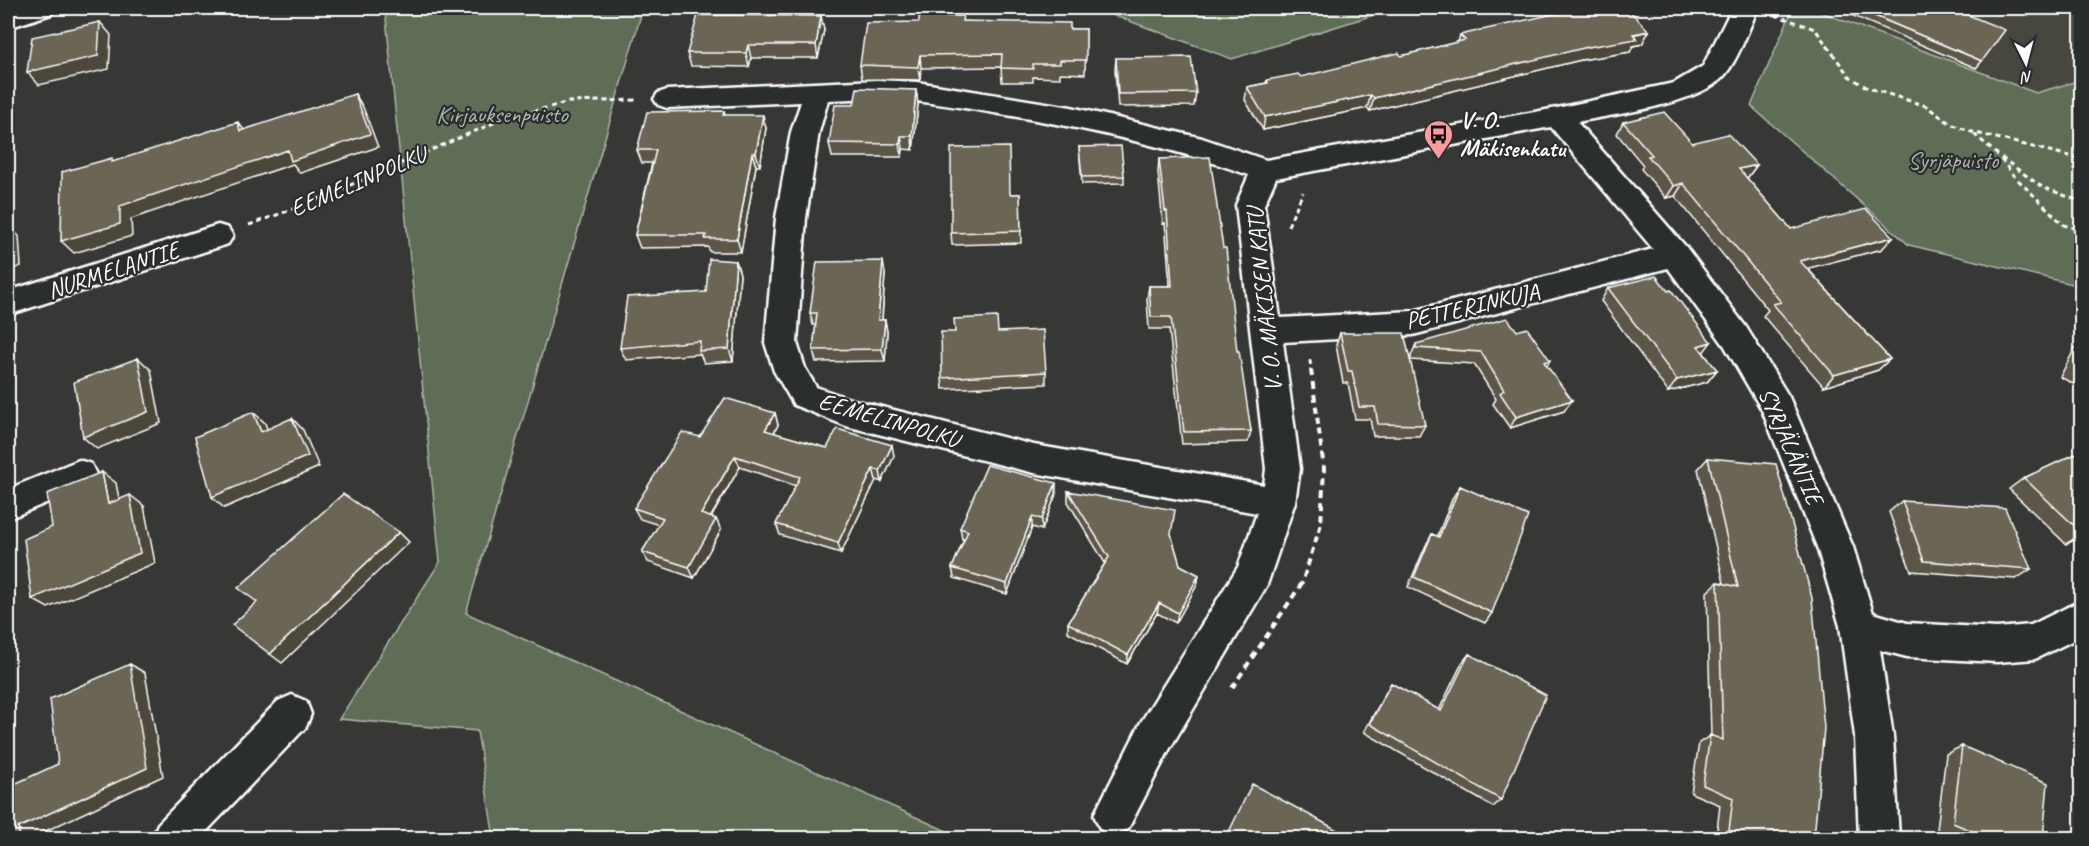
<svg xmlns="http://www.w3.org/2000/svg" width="2089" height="846" viewBox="0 0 2089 846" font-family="Caveat,sans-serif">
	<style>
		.built { fill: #47463f }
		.green { fill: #5e6d56; stroke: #aeb6aa; stroke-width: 1.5 }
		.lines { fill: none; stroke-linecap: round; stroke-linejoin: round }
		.minor-casing { stroke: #fff; stroke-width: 5 }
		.path-far1 { stroke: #fff; stroke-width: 3; stroke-dasharray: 5 4; stroke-linecap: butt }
		.path { stroke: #fff; stroke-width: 4; stroke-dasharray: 7 5; stroke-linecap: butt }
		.minor { fill: #2a2d2e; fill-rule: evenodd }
		.wall { fill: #5c5748; stroke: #fff; stroke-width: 1.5 }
		.shaded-wall { fill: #4b473b; stroke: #fff; stroke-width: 1.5 }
		.building { fill: #6b6554; stroke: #fff; stroke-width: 1.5 }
		.labels { text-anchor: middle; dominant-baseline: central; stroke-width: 4.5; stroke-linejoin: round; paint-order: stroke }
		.park-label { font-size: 24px; fill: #aeb6aa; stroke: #2a2d2e }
		.poi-label { font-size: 24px; font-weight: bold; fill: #fff; stroke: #2a2d2e; text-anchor: start }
		.street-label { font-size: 24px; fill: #fff; stroke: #2a2d2e }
	</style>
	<rect width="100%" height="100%" fill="#373836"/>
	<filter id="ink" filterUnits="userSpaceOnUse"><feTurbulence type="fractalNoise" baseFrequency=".0167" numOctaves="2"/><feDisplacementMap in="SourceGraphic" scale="12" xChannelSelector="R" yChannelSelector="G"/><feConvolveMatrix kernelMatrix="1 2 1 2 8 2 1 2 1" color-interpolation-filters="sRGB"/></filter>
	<g filter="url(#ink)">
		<path class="built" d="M1810 8H2081V80L2036 93Z"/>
		<path class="green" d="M385 8H643L466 613 962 838H494L477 731 339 719 440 562Z
			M1094 8H1396L1232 59Z
			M1793 8H1810L2036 93 2081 80V286L1909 245 1751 106Z"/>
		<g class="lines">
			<defs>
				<path id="minor" d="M19 8H55L51 14 8 28V11Z
					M1732 8H1758C1750 26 1736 65 1722 78 1694 105 1615 114 1577 122L1686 247 1746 327 1789 397 1853 547 1873 613 1907 623 1997 628 2031 625 2082 600V636L2035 659 1997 662 1907 657 1880 650 1893 736 1899 838H1859L1855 736 1840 626 1817 547 1762 410 1724 345 1668 268 1413 335 1283 342 1300 469 1295 502 1267 585 1169 750 1128 829 1114 835 1100 829 1094 815 1141 722 1238 567 1257 513 1034 473 846 426 794 405 774 371 765 343 776 218 791 132 801 102 667 108 658 105 654 99 658 93 667 90 878 80 917 82 1071 107 1202 138 1266 160 1557 108 1674 83 1703 66ZM878 98C919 100 959 107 1000 114 1085 128 1168 146 1249 175L1236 205 1266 469 1264 485 1034 445 850 399 816 387 805 368 797 343 806 218 819 132 828 100ZM1551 127 1653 249 1413 311 1280 318 1264 205 1276 178Z
					M218 225 228 228 233 236 228 244 8 315V291Z
					M79 460 91 464 96 474 91 484 8 519V489Z
					M292 695 306 701 311 714 306 727 200 838H152L158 824 278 701Z"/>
			</defs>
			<use href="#minor" class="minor-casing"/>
			<path class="path-far1" d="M1775 15 1815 29 1849 76 1866 87 1926 106 1951 124 1972 132 2082 159
				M1974 134 1998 155 2042 187 2082 202
				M2001 159 2013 175 2064 225 2082 231
				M249 225 302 206 503 119 569 102 638 100
				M1288 226 1303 192
				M1310 360 1311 371"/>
			<path class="path" d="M1232 688 1302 583 1321 524 1324 469 1311 370"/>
			<use href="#minor" class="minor"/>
		</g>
		<path class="wall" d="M1856 8 1982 61 1976 68 1851 15Z
			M963 21 1070 29H1086L1085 74 1060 73V78L1033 77V82H1002L1001 67 921 68 920 80 862 79 860 65Z
			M824 30 818 58H751L749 67 691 66 687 53Z
			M1649 31 1642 44 1633 46 1630 52 1581 60 1370 111 1367 108 1263 130 1245 100 1247 87 1266 83 1267 80 1301 77 1401 56 1458 42 1460 35Z
			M1116 58 1196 93 1194 106 1118 107 1115 71Z
			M916 90 918 104 913 150 903 149 902 157H832L829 143 854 105Z
			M724 111 725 115 766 128 760 166H756L741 252H710L708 247 640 248 635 235 652 163H642L637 150Z
			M1623 122 1757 165 1748 177 1747 178 1791 229 1882 249 1807 268 1890 359 1878 370 1824 387 1763 316 1768 310 1675 196 1666 198 1641 169 1643 165 1617 134Z
			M1079 147 1124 176V183L1082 184Z
			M1159 159 1237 351 1251 431 1248 442 1182 444 1169 329H1149L1147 299 1149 286H1170L1165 223 1163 224 1158 172Z
			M1010 194H1020L1021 243 952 245 951 233Z
			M736 261 740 274 733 361 704 363 700 354 626 360 620 348 706 292Z
			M885 274 882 320H885L887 332 885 361 816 362 813 350 816 325H813L810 313Z
			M1608 288 1668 291 1703 352 1717 370 1707 382 1668 392 1601 301Z
			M1517 331 1550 360 1547 366 1564 411 1510 428 1493 404 1496 399 1474 364 1411 360V356L1416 344Z
			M998 332 1046 372V384L943 389 942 378Z
			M1340 333 1425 425 1419 436H1373L1370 419H1355L1348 383H1343L1336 345Z
			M2082 343V388L2060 377 2075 348Z
			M2082 394V403L2078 401Z
			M775 413 778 425 774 433 827 448 894 456 882 482 876 480 841 553 780 535 776 524 796 486 740 467 711 518 716 519 721 530 694 578 648 562 642 552 659 525 640 519 634 508 700 437Z
			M2082 451V536L2066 544 2009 489 2024 478Z
			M1708 458 1814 838H1716L1720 805 1691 793 1699 743 1711 735 1707 592 1718 582 1724 583 1698 469Z
			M1460 486 1492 613 1485 623 1408 587 1426 545 1432 534 1437 537 1453 497Z
			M1068 491 1171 534 1180 565 1199 575 1197 585 1176 623 1157 613 1127 664 1068 632V623L1105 563 1068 502Z
			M1056 494 1042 530 1032 527 1007 594 954 578 952 568 964 539H962L960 528Z
			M1902 501 2031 569 2016 579 1911 571 1889 512Z
			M1469 654 1501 800 1493 807 1364 732 1386 692 1391 683 1439 710 1462 663Z
			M1962 746 2043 838H1956L1937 830 1946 754Z"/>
		<path class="shaded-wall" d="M821 16 824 30 818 58 816 45Z
			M100 22 111 35 109 69 39 85 27 72Z
			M1649 31 1642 44 1633 46 1630 52 1581 60 1370 111 1374 98Z
			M748 45 751 58 749 67 746 53Z
			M920 55 921 68 920 80 918 67Z
			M916 90 918 104 913 150 912 136Z
			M355 94 363 107 378 147 300 173 293 164 131 219 132 236 74 253 61 241 120 206Z
			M1371 95 1367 108 1263 130 1265 117Z
			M763 115 766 128 760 166 756 153Z
			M238 122 247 134 240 131Z
			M901 136 903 149 902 157 900 144Z
			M752 153 756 166 741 252 737 239Z
			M1757 165 1748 177 1731 182 1739 169Z
			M1683 183 1675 196 1666 198 1674 186Z
			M8 226 19 236 21 266 8 271Z
			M1893 237 1882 249 1790 273 1800 261Z
			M736 261 740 274 733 361 729 349Z
			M883 261 885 274 881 332 878 320Z
			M885 320 887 332 885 361 882 349Z
			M1711 342 1702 354 1698 346Z
			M138 358 151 370 161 423 97 449 83 437Z
			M1890 359 1878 370 1824 387 1834 375Z
			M1717 370 1707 382 1668 392 1677 380Z
			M1572 400 1564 411 1510 428 1516 417Z
			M253 412 265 423 272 443 261 432Z
			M775 413 778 425 769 441 765 430Z
			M292 418 303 430 319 467 224 508 212 497Z
			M892 445 894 456 882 482 880 471Z
			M735 456 740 467 706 525 701 514Z
			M873 469 876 480 841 553 838 543Z
			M102 472 116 483 122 514 108 504Z
			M1056 483V494L1042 530V519Z
			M130 495 144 506 155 563 48 608 32 599Z
			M1032 517V527L1007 594V584Z
			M716 519 721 530 694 578 689 567Z
			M399 532 409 542 282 663 270 654Z
			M2082 534V536L2066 544Z
			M1199 575 1197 585 1176 623 1178 613Z
			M1159 603 1157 613 1127 664 1128 655Z
			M130 664 145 673 163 776 37 835V838H20L18 828Z"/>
		<path class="building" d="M1580 8H1627L1649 31 1633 34 1637 39 1588 47 1374 98 1371 95 1265 117 1247 87 1268 83 1267 80 1298 74 1301 77 1385 56 1399 53 1401 56 1465 40 1460 35Z
			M1856 8H1951L2005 30 1982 61Z
			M698 15 821 16 816 45H748L746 53H687Z
			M919 16H963L962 21 1070 23V29H1086V60H1060V64H1033V69L1001 68 1002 54 920 55 918 67 860 65 866 23 919 22Z
			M100 22 98 56 27 72 32 37Z
			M1191 57 1196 93 1118 94 1116 58Z
			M857 88 916 90 912 136H901L900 144 829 143 835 105H854Z
			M355 94 370 134 291 161 288 150 120 206V224L61 241 62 172 112 158V162L238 122 240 131Z
			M724 111 723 115H763L756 153H752L737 239H705L706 235H635L656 150H637L647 112Z
			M1664 112 1692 143 1728 134 1757 165 1739 169 1791 229 1866 209 1893 237 1800 261 1890 359 1834 375 1773 304 1781 302 1683 183 1674 186 1648 156 1652 155 1623 122Z
			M1121 146 1124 176 1082 177 1079 147Z
			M1009 147 1010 194H1020L1021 231 951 233V148Z
			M1210 157 1223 248H1226L1237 351H1239L1251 431 1184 432 1171 317H1151L1149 286H1172L1167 211H1165L1159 159Z
			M709 259 736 261 729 349 699 351 700 341 620 348 627 297 706 292Z
			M883 261 878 320H885L882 349 813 350 817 313H810L817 262Z
			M1656 276 1668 291 1671 290 1711 342 1698 346 1717 370 1677 380 1608 288Z
			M997 317 998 332 1043 330 1046 372 942 378 941 332H955L954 319Z
			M1507 318 1517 331 1527 328 1550 360 1544 362 1572 400 1516 417 1500 393 1504 390 1481 352 1416 348V344Z
			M1340 333H1404L1425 425 1378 424 1375 407H1359L1352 371H1348Z
			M2082 352V369L2075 365Z
			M138 358 148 412 83 437 74 382Z
			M725 398 775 413 765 430 827 448 837 429 892 445 880 471 873 469 838 543 776 524 800 477 735 456 701 514 716 519 689 567 642 552 663 518 634 508 682 432 700 437Z
			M253 412 261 432 292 418 308 456 212 497 195 437Z
			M2082 451V533L2024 478Z
			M1708 458 1776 464 1812 598 1824 728 1814 838H1728L1733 798 1703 785 1710 735 1723 740 1718 582 1738 587Z
			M987 465 1056 483 1042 519 1032 517 1007 584 952 568 968 531 960 528Z
			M102 472 108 504 130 495 140 553 32 599 24 539 52 527 47 494Z
			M1460 486 1528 516 1492 613 1414 577 1432 534 1439 537Z
			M1068 491 1175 510 1171 534 1180 565 1199 575 1178 613 1159 603 1128 655 1068 623 1109 557Z
			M343 494 399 532 270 654 232 625 257 602 238 588Z
			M1902 501 2005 508 2031 569 1924 561Z
			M1469 654 1546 695 1501 800 1370 724 1391 683 1441 711Z
			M130 664 147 768 18 828 20 838H8V787L58 764 50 699Z
			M1962 746 2048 783 2043 838H1988L1953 823Z
			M1252 784 1352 838H1226Z"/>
	</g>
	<defs>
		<symbol id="bus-pin" viewBox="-11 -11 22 30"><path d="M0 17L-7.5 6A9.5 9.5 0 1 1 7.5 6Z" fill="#ff9aa2" stroke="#2a2d2e"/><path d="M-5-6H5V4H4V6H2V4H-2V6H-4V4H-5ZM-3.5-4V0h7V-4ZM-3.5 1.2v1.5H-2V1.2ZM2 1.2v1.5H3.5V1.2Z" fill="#111"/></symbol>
	</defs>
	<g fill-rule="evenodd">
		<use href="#bus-pin" x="1422" y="118" width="33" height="45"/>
	</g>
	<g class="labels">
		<g class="park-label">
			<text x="502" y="114">Kirjauksenpuisto</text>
			<text x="1953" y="160">Syrjäpuisto</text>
		</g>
		<g class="poi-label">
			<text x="1460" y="120">V. O.<tspan x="1460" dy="28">Mäkisenkatu</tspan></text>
		</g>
		<g class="street-label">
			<text transform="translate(358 181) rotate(-23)">EEMELINPOLKU</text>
			<text transform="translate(113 270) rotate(-18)">NURMELANTIE</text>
			<text transform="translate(1264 300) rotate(-96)">V. O. MÄKISEN KATU</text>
			<text transform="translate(1472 306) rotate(-13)">PETTERINKUJA</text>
			<text transform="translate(889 420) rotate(16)">EEMELINPOLKU</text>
			<text transform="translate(1791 446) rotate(66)">SYRJÄLÄNTIE</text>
		</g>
	</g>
	<rect width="2089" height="846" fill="none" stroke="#2a2d2e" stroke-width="30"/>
	<rect x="15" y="15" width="2059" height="816" fill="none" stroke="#fff" stroke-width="2" filter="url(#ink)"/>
	<g transform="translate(2026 63) rotate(174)" stroke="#2a2d2e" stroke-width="4.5" paint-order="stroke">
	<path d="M0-4.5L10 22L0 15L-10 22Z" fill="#ffffff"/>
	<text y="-9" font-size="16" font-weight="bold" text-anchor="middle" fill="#ffffff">N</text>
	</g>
</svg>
